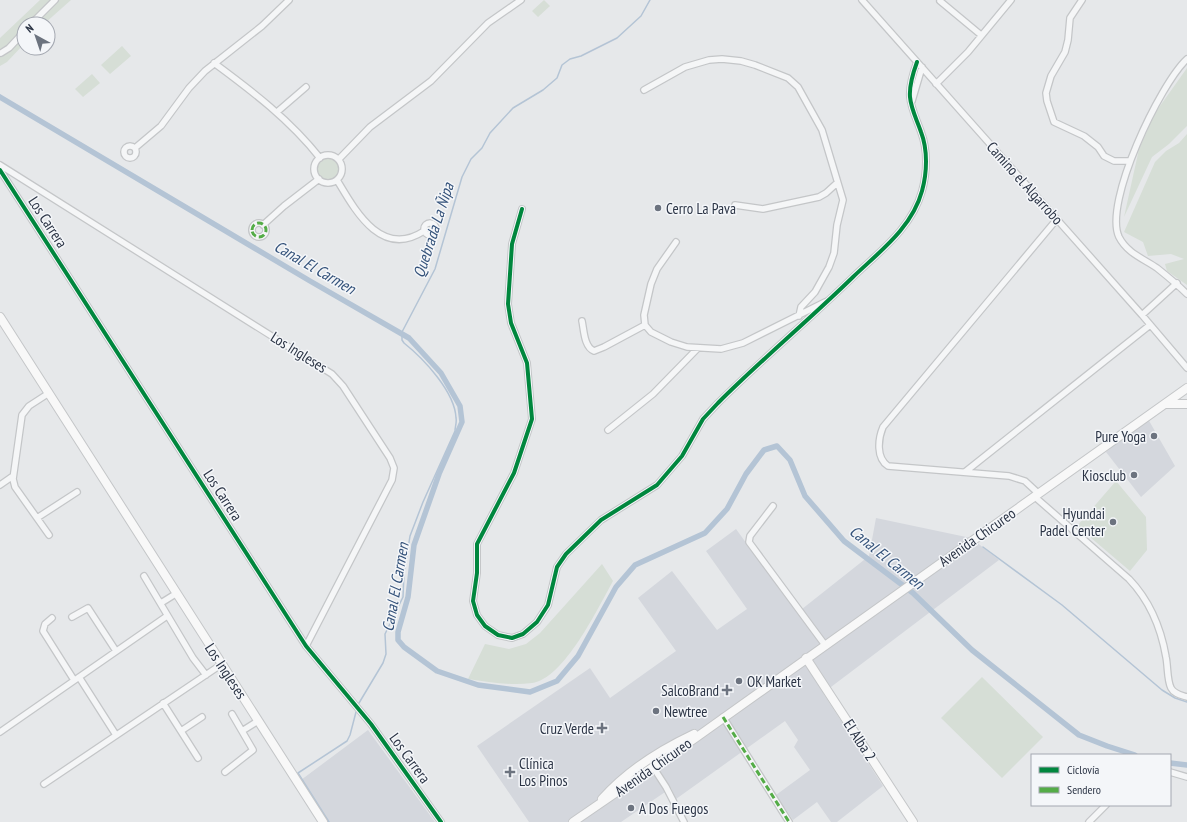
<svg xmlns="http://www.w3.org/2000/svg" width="1187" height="822" viewBox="0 0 1187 822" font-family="'PT Sans Narrow',sans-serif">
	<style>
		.built { fill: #d4d7dd }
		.green { fill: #d6ded6 }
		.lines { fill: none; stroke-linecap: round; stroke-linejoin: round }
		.stream { stroke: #b4c4d5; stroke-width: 1.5 }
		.canal { stroke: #b4c4d5; stroke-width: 5.5 }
		.street-casing { stroke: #c4c6c8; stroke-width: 8 }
		.secondary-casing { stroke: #c4c6c8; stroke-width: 10 }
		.street { stroke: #f5f6f7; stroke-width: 5.5 }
		.secondary { stroke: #f8f8f8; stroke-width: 8 }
		.quiet { stroke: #54ac47; stroke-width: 3; stroke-dasharray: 6 3; stroke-linecap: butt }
		.cycleway-casing { stroke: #f4f6f9; stroke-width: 6 }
		.cycleway { stroke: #00873e; stroke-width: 4 }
		.poi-dot { fill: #6c737f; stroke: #f4f6f9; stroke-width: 1.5 }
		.labels { text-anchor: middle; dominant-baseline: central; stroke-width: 3; stroke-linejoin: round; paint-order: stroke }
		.street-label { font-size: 15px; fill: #2b3445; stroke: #f4f6f9 }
		.poi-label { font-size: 15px; fill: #2b3445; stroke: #f4f6f9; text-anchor: start }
		.water-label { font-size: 16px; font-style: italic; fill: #34527a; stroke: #f4f6f9 }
	</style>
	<rect width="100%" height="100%" fill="#e6e8ea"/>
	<path class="built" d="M1148 419 1175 466 1141 497 1106 452Z
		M876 518 971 538 999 560 823 693 883 786 837 822H831L817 802 793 820 776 795 810 770 794 747 798 740 785 721 676 799 671 788 621 822H529L477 746 590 668 610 698 676 651 638 598 672 571 717 630 747 609 706 551 736 529 797 613 869 556Z
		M368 730 435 822H327L301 780Z"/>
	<path class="green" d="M40 0H71L44 24H24V44L7 62 0 66V38Z
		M544 0 550 6 538 17 532 11Z
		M122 46 131 56 110 74 101 65Z
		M1187 68V126L1169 144 1152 157 1124 217 1139 149 1155 113Z
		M92 74 100 83 83 97 75 89Z
		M1187 134V285L1167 271 1165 264 1184 259 1171 254 1148 256 1143 242 1124 232 1155 162 1166 151 1179 143Z
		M316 169a12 12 0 1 1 24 0a12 12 0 1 1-24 0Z
		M1116 481 1146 517 1147 550 1130 571 1077 526Z
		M602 564 613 581C598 608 564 679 532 683 511 686 488 682 468 679L485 644 509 649 526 644 540 633Z
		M982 677 1043 737 1002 778 941 718Z"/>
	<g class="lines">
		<path class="stream" d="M983 547 1062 605 1162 690 1175 698 1187 702
			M359 703 383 663 386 654 385 634 403 597 404 573 410 536 423 502 455 431C455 427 457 422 456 418 455 392 424 359 404 343L402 340V332L435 269 462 177 471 159 482 148 490 133 513 108 543 90 557 78 562 65 570 59 581 56 617 38 641 16 650 0
			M329 822 298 773 347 741 350 735 356 712"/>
		<path class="canal" d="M0 97 310 281 409 338 441 373 460 406 462 422 439 474 414 545 408 597 398 632V640L404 647 437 671 478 685 530 692 557 681 578 656 616 587 635 565 705 533 727 509 746 474 764 450 777 446 790 460 805 496 844 541 913 593 972 650 1079 735 1107 746 1135 755
			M1170 763 1187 765"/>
		<defs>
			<path id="street" d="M862 0 1142 315 1187 368
				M1082 0 1070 18 1068 40 1065 52 1051 76 1046 93 1047 101 1054 122 1084 136 1098 147 1104 156 1114 161H1130
				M940 1 981 35
				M31 24 55 0
				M1 53 9 48 24 32
				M1187 59C1160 84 1103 203 1119 237 1127 253 1144 259 1157 268 1167 276 1177 284 1187 294
				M214 63C252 91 290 120 320 158
				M936 84 968 52 1011 0
				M644 90 685 67 709 60 722 59 741 61 755 65 788 78 798 87 822 130 843 200 837 225 834 253 829 267 815 292 801 307 799 316
				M912 101 922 67
				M277 112 306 87
				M124 152a6 6 0 1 1 12 0a6 6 0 1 1-12 0Z
				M135 148 161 126 189 88 205 71 262 26 289 0
				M314 169a14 14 0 1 1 28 0a14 14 0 1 1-28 0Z
				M339 159 370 127 431 81 488 23 521 0
				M0 165 332 374 343 386 390 458 394 468 392 480 306 646
				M0 170 306 646 371 724 441 822
				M337 180C355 210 381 259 424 231
				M735 205 763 209 819 197 826 193 837 183
				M522 209 512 244 508 304 511 323 527 363 532 419 514 473 477 544V573L473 601 477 615 485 626 498 635 512 638 523 634 537 622 548 605 557 567 566 554 601 520 657 485 682 456 703 419 718 403C761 360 809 320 853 277 879 252 912 228 922 191 927 173 928 150 921 132 917 120 911 109 910 97 909 85 913 73 917 62
				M424 229a6 6 0 1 1 12 0a6 6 0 1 1-12 0Z
				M252 230a7 7 0 1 1 14 0a7 7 0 1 1-14 0Z
				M263 225 284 206 319 179
				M676 242 657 269 651 284 644 315 645 325 651 332 671 342 687 347 721 349 743 343 825 302
				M1142 315 1177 283
				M582 321C584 330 584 347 594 351L604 347 645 325
				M49 393 29 406 22 415 13 479 15 487 49 535
				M608 430 653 394 698 348
				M965 472 1150 325
				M0 485 13 476
				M1039 494 1025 481 1009 476 888 466C876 458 878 439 883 427L1057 219
				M1035 497 1129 579C1150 601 1161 628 1166 657 1168 667 1167 680 1171 688 1174 694 1181 695 1187 697
				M773 506 750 536 749 542 825 645
				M37 518 77 492
				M144 576 193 658 206 675
				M161 603 177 593
				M72 617 88 608 116 651
				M52 618 45 624 43 631 74 680
				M79 677 116 735
				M163 703 198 758
				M723 717 789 822
				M181 731 202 717
				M242 731 258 721
				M0 732 167 616
				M653 767 666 787 684 822
				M225 772 253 750 232 714
				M1170 772 1187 777
				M44 784 222 664
				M1089 822 1106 805"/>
			<path id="secondary" d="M0 317 323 822
				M1166 404H1187
				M806 658 913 822
				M602 799C627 771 660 750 694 734
				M573 822 694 739 1187 388"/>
		</defs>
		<use href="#street" class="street-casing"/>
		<use href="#secondary" class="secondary-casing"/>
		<use href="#street" class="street"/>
		<use href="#secondary" class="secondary"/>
		<path class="quiet" d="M252 230a7 7 0 1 1 14 0a7 7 0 1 1-14 0Z
			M723 717 789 822"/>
		<defs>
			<path id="cycleway" d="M0 170 306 646 371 724 441 822
				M522 209 512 244 508 304 511 323 527 363 532 419 514 473 477 544V573L473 601 477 615 485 626 498 635 512 638 523 634 537 622 548 605 557 567 566 554 601 520 657 485 682 456 703 419 718 403C761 360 809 320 853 277 879 252 912 228 922 191 927 173 928 150 921 132 917 120 911 109 910 97 909 85 913 73 917 62"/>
		</defs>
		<use href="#cycleway" class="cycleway-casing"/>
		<use href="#cycleway" class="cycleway"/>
	</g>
	<g class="poi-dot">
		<circle cx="658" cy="208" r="4"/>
		<circle cx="1154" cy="436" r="4"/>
		<circle cx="1134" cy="475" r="4"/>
		<circle cx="1113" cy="522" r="4"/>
		<circle cx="739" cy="681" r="4"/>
		<path d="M725 684h4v4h4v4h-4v4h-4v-4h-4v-4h4z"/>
		<circle cx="656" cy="711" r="4"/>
		<path d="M600 722h4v4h4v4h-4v4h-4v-4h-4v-4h4z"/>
		<path d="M508 766h4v4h4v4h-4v4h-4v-4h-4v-4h4z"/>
		<circle cx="631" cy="808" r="4"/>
	</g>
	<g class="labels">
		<g class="street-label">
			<text transform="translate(1025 183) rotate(48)">Camino el Algarrobo</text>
			<text transform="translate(48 222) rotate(57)">Los Carrera</text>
			<text transform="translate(299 352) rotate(32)">Los Ingleses</text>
			<text transform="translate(223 495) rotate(57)">Los Carrera</text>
			<text transform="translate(977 537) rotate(-35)">Avenida Chicureo</text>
			<text transform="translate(226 671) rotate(57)">Los Ingleses</text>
			<text transform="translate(860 740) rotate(57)">El Alba 2</text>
			<text transform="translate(410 758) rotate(54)">Los Carrera</text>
			<text transform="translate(653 767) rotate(-35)">Avenida Chicureo</text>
		</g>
		<g class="poi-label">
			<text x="666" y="208">Cerro La Pava</text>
			<text x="1146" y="436" text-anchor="end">Pure Yoga</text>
			<text x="1126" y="475" text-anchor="end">Kiosclub</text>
			<text x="1105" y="513" text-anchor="end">Hyundai<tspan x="1105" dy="17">Padel Center</tspan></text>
			<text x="747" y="681">OK Market</text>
			<text x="719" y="690" text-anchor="end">SalcoBrand</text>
			<text x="664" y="711">Newtree</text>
			<text x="594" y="728" text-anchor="end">Cruz Verde</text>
			<text x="519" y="763">Clínica<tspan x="519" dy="17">Los Pinos</tspan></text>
			<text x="639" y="808">A Dos Fuegos</text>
		</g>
		<g class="water-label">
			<text transform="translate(433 230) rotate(-72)">Quebrada La Ñipa</text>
			<text transform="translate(315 267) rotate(30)">Canal El Carmen</text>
			<text transform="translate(887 557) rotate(39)">Canal El Carmen</text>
			<text transform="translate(395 587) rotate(-80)">Canal El Carmen</text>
		</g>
	</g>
	<rect x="1031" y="754" width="140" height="52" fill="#f4f6f9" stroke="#a4a8b1"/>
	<rect x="1039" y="767" width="20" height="6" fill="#00873e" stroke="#a4a8b1"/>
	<text x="1067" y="774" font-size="12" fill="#2b3445">Ciclovía</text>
	<rect x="1039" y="787" width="20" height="6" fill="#54ac47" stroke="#a4a8b1"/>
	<text x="1067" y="794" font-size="12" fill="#2b3445">Sendero</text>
	<g transform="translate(36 36) rotate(320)"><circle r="19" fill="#f4f6f9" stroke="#a4a8b1"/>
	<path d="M0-3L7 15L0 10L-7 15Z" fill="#6c737f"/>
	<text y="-6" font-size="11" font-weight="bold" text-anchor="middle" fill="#2b3445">N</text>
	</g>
</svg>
